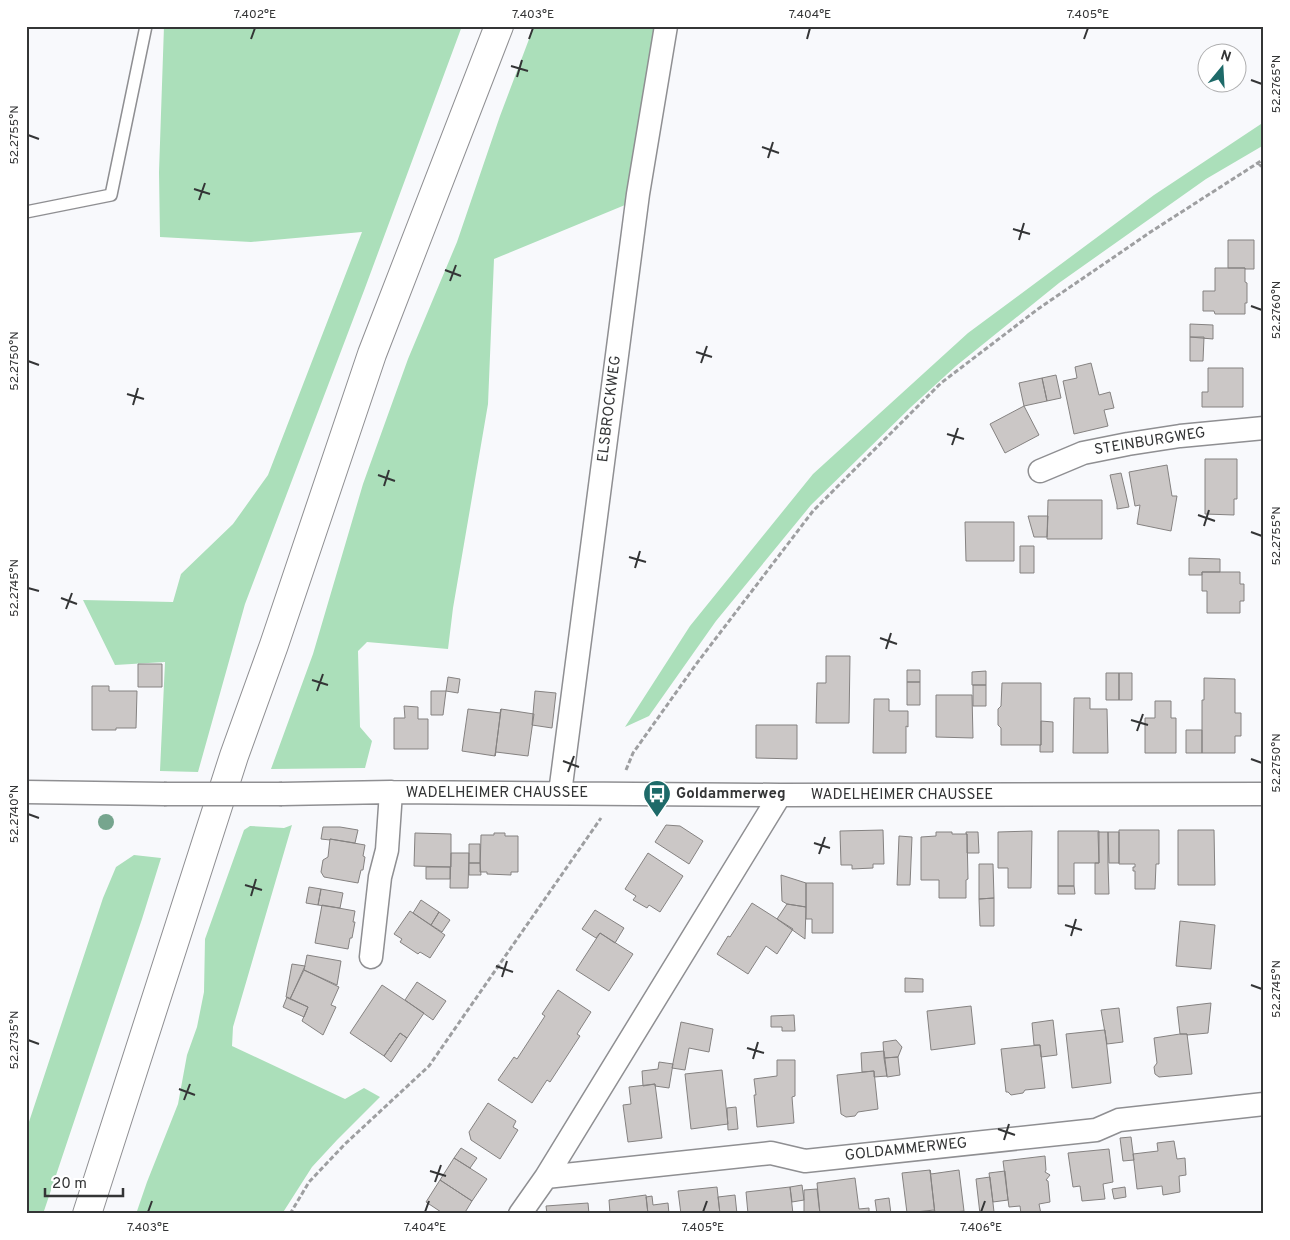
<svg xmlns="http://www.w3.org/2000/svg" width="1290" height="1240" viewBox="0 0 1290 1240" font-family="Overpass,sans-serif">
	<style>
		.green { fill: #abdfba }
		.building { fill: #cbc7c6; stroke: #858281 }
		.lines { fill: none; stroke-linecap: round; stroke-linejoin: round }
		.service-casing { stroke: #8f8f92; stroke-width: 14 }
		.minor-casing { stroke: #8f8f92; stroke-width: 25 }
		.trunk-casing { stroke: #8f8f92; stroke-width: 30 }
		.path { stroke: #9e9fa1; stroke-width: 3; stroke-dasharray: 5 2.5; stroke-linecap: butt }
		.service { stroke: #fff; stroke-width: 11 }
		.minor { stroke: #fff; stroke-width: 22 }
		.trunk { stroke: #fff; stroke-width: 28 }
		.minor-bridge-casing { stroke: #8f8f92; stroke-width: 25; stroke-linecap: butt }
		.minor-bridge { stroke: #fff; stroke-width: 22 }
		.tree { fill: #76a58e }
		.ticks { fill: none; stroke: #343536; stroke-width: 2 }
		.labels { text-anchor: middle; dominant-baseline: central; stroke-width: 4.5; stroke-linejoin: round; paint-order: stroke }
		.street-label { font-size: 15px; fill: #343536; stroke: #fff }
		.poi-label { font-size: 15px; font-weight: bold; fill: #343536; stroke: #fff; text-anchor: start }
		.neatline { fill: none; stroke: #343536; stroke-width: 2 }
		.ticks-label { font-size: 12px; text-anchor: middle; fill: #343536 }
	</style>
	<rect width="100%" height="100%" fill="#f8f9fc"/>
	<path class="green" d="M164 26H462L365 288 245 604 198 772 160 771 165 662 115 665 83 600 173 602 181 574 233 524 268 475 362 232 251 242 160 237 159 172Z
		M534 26H655L625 205 494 259 488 404 453 608 448 649 367 642 358 651 360 727 372 741 365 768 271 769 313 654 363 484 408 359 457 242 500 116Z
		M1264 122V145L1206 179 1059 283 956 366 911 407 811 505 716 621 649 716 625 727 690 626 813 474 968 333 1154 195Z
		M292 825 233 1027 232 1046 345 1099 364 1088 380 1097 337 1140 312 1167 282 1214H136L147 1182 178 1104 187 1055 197 1027 204 992 205 939 244 830 250 826 284 828Z
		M134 855 161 858 142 919 43 1214H26V1131L103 898 116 867Z"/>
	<path class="building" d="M1228 240H1254V269H1245V268H1228Z
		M1215 268H1245V282L1247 283V303H1245V314H1215L1214 311H1203V291H1215Z
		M1190 324 1213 325V339L1190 337Z
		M1190 337H1204L1203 361H1190Z
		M1091 363 1099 395 1110 392 1114 408 1104 410 1108 426 1074 434 1063 381 1077 378 1075 367Z
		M1208 368H1243V407H1202V392H1208Z
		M1056 375 1061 398 1047 401 1042 378Z
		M1042 378 1047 401 1024 406 1019 383Z
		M1024 406 1039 435 1005 453 990 424Z
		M1205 459H1237V499H1234V515L1205 514Z
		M1167 465 1172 496H1177L1171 531 1137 524 1140 505 1135 506 1129 472Z
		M1121 473 1129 507 1117 509V505L1110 475Z
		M1048 500H1102V539H1047Z
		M1028 516H1048L1047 537H1034Z
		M965 522H1014V561H966Z
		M1020 546H1034V573H1020Z
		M1189 558 1220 559V572H1202V575H1189Z
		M1202 572H1240V584H1244V601H1240V613H1207V591H1202Z
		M826 656H850L849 723H816L817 683H826Z
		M138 664H162V687H138Z
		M907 670H920V682H907Z
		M986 671V685H972V672Z
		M1106 673H1119V700H1106Z
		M1119 673H1132V700H1119Z
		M448 677 460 679 458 693 446 691Z
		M1204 678 1235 679V713H1241V736H1235V753H1202V700H1204Z
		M907 682H920V705H907Z
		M1002 683H1041V745H1001V728L998 725V709L1001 706Z
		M973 685H986V706H973Z
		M92 686H109V691H137L136 728H116V730H92Z
		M431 691H446L443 715H431Z
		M535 691 556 693 552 728 532 725Z
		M936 695H972L973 738 936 737Z
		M1074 698H1090V709H1107L1108 753H1073Z
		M874 699H889V711H908V727L906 726V753H873Z
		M1155 701H1171V718H1176V753H1145V718H1155Z
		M404 706 418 707V719H428V749H394V718H405Z
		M468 709 500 713 501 709 495 756 462 751Z
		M501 709 534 714 528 756 496 752 495 756Z
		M1041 721 1053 722V752H1040V745H1041Z
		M756 725H797V759L756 758Z
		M1186 730H1202V753H1186Z
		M666 825 680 826 703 841 689 864 655 842Z
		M323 827H340L358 830 355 843 330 839V840L321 839Z
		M883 830 884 864H873V868L852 869V865H841L840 831Z
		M1119 830H1159V864H1156L1155 889H1135V871H1133V867H1135V864H1119Z
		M1178 830H1214L1215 885H1178Z
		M1032 831 1031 888H1008V868H998V832Z
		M1058 831H1099V863H1074V886H1058Z
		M936 832H952V834H967L968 879 966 880V898H939V880H921V837L936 836Z
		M966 832H978L979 853H967V834H966Z
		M1098 832H1108V863L1109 894H1095V863H1099Z
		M1108 832H1119V863H1109Z
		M415 833 451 834V867L414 866Z
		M494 833H505V836H518V872H511V875L487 874V872H480L481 835H494Z
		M899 836 912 837 910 885H897Z
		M330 839 365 845 363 856 365 857 363 870H361L358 883 324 877 321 872 323 860 328 857Z
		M469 844H480V863H469Z
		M451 853H469L468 888H450Z
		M648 853 683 876 660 912 649 905 647 908 633 900 636 896 625 889Z
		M469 863H480L481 875H469Z
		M979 864H993L994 898 979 899Z
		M426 867H450V879H426Z
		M781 875 806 883V907L787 904 782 901Z
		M806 883H833V933H812V919H806Z
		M1058 886H1074L1075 894H1058Z
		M309 887 321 889 318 905 306 903Z
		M321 889 343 893 340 908 318 905Z
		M994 898V926H980L979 899Z
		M421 900 439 912 431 925 413 913Z
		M752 903 793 929 777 954 766 946 748 974 717 954 728 936 730 937Z
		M787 904 806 907 805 939 777 919Z
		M322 905 355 911 353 922H355L352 938H350L348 949 315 943Z
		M595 910 624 928 615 943 600 933 596 938 582 929Z
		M410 911 445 935 430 958 420 952 418 954 400 942 402 939 394 934Z
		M439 912 450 920 442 932 431 925Z
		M1180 921 1215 925 1211 969 1176 966Z
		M600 933 633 954 609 991 576 970Z
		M307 955 341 961 337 985 304 970Z
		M292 964 305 966 290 999 286 997Z
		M304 970 339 987 331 1005 336 1007 323 1035 302 1021 308 1007 290 999Z
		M905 978 923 979V992H905Z
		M417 982 446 1001 433 1020 405 1000Z
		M382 985 424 1013 407 1038 400 1033 384 1056 350 1033Z
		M558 990 591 1012 577 1034 580 1036 550 1082 547 1080 532 1103 498 1080 514 1057 517 1059 545 1016 542 1014Z
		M287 997 308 1007 304 1017 283 1007Z
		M1211 1003 1208 1033 1187 1035V1034H1180L1177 1007Z
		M971 1006 975 1044 931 1050 927 1011Z
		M1119 1008 1123 1042 1107 1044 1101 1010Z
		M794 1015 795 1031H782V1027H771V1016Z
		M1053 1020 1057 1055 1041 1057 1040 1045H1034L1032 1023Z
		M681 1022 713 1029 709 1052 689 1048 685 1070 672 1068Z
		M1104 1030H1105L1111 1083 1072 1088 1066 1034Z
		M400 1033 407 1038 391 1062 384 1056Z
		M1180 1034H1187L1192 1074 1159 1077 1155 1074 1154 1067 1157 1063 1154 1038Z
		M896 1040 902 1047 898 1057 884 1058 883 1042Z
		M1040 1045 1045 1088 1025 1090 1023 1093 1011 1095 1008 1092H1006L1001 1049Z
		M884 1051 887 1076 874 1077V1071L862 1072 861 1053Z
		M898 1057 900 1075 887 1077 884 1058Z
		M777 1060H795V1096L792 1097 794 1123 757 1127 754 1095H756L754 1079 777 1076Z
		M659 1062 673 1064 669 1088 655 1086V1084L643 1086 642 1071 658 1069Z
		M722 1070 728 1124 691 1129 685 1074Z
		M874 1071 878 1109 858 1112 855 1116 846 1117 841 1114 837 1075Z
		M655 1084 662 1138 628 1142 623 1105 631 1104 629 1087Z
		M488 1103 516 1121 513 1127 518 1130 500 1159 471 1140 469 1132Z
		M736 1107 738 1129 728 1130 727 1108Z
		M1131 1137 1134 1160 1123 1161 1120 1138Z
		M1174 1141 1177 1159 1185 1158 1186 1175 1179 1176 1180 1192 1163 1195 1162 1186 1137 1189 1133 1154 1158 1151 1157 1143Z
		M461 1148 477 1158 470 1168 454 1158Z
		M1109 1149 1113 1182 1103 1184 1105 1199 1082 1201 1080 1186 1073 1187 1068 1153Z
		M1045 1156 1046 1170 1045 1172 1050 1175 1046 1180 1048 1181 1050 1202 1039 1204 1041 1214H1021L1020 1206 1009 1207 1003 1161Z
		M454 1158 487 1179 472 1201 440 1180Z
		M930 1170 931 1174 959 1170 964 1211 935 1214Z
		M930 1170 935 1214 934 1210 907 1213 902 1173Z
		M1005 1171 1008 1200 993 1202 989 1173Z
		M990 1177 994 1212 980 1214 976 1179Z
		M855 1178 859 1209 869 1208V1214H841L840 1213 820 1214 817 1183Z
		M440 1180 472 1201 464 1214H444L426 1202Z
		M802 1185 804 1200 792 1202 790 1187Z
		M717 1187 720 1214H681L678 1191Z
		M790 1187 793 1214H748L746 1192Z
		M1125 1187 1126 1197 1114 1199 1112 1189Z
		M817 1189 820 1214H804V1190Z
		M646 1195 648 1214H610L609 1200Z
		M735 1195 737 1214H720L718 1197Z
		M652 1196 653 1205 668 1203 669 1214H648L646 1197Z
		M889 1198 891 1214H877L875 1200Z
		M588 1203 589 1214H547L546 1206Z"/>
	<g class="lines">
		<defs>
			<path id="service" d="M26 212 111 195 146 26"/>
			<path id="minor" d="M1040 471 1083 453 1128 444 1180 436 1264 428
				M26 792 164 794
				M560 793 638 194 666 26
				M282 794 391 792 780 795 1264 794
				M780 795 546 1177 771 1153 805 1161 1096 1130 1119 1120 1264 1104
				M371 957 380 877 387 850 391 792
				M520 1214 546 1177"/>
			<path id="trunk" d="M87 1214 234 756 274 645 372 354 499 26"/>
		</defs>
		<use href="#service" class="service-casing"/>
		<use href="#minor" class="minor-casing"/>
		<use href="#trunk" class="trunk-casing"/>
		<path class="path" d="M1258 163 1264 169
			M626 770 633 753 697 663 813 511 941 383 1038 309 1152 231 1264 159
			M290 1214 309 1182 345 1144 429 1066 601 818"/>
		<use href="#service" class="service"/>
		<use href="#minor" class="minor"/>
		<use href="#trunk" class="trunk"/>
		<defs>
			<path id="minor-bridge" d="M164 794H282"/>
		</defs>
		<use href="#minor-bridge" class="minor-bridge-casing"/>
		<use href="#minor-bridge" class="minor-bridge"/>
	</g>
	<circle class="tree" cx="106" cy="822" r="8"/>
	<path class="ticks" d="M251 39 255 28M529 39 533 28M807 39 810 28M1084 39 1088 28M511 66 528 71M517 77 522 60M1251 80 1262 84M28 135 39 139M762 147 779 153M768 158 773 142M194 189 210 194M199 200 205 183M1013 229 1030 234M1019 240 1024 223M445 270 461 276M450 281 456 265M1251 306 1262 310M696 352 712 357M28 361 39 365M701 363 707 346M127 394 144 399M133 405 138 388M947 434 964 439M952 445 958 428M378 475 395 481M384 486 389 470M1198 515 1215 521M1204 526 1209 510M1251 532 1262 536M629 557 646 562M635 568 640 551M28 588 39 591M61 598 77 604M66 609 72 593M880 638 897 644M886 649 891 633M312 680 328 685M317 691 323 674M1131 720 1148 725M1137 731 1143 714M1251 759 1262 763M563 761 579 767M568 772 574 756M28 814 39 818M814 843 830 848M819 854 825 837M245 885 262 890M251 896 256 879M1065 925 1082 930M1071 936 1076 919M496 966 513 972M502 977 507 961M1251 985 1262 989M28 1040 39 1044M747 1048 764 1053M753 1059 758 1042M179 1089 195 1095M184 1100 190 1084M998 1129 1015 1135M1004 1140 1009 1124M430 1171 446 1176M435 1182 441 1165M148 1212 152 1201M425 1212 429 1201M703 1212 707 1201M981 1212 985 1201"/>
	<defs>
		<symbol id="bus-pin" viewBox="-11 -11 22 30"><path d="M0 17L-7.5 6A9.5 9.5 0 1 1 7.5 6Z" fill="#1e6a69" stroke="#fff"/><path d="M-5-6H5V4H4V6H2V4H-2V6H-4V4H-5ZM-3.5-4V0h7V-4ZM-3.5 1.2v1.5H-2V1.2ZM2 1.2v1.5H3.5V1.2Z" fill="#fff"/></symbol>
	</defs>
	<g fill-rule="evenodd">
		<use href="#bus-pin" x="641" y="778" width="32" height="43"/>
	</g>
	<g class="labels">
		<g class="street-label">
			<text transform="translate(610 409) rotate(-83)">ELSBROCKWEG</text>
			<text transform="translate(1150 442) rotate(-9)">STEINBURGWEG</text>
			<text x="497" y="793">WADELHEIMER CHAUSSEE</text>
			<text x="902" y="795">WADELHEIMER CHAUSSEE</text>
			<text transform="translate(906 1150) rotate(-6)">GOLDAMMERWEG</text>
		</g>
		<g class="poi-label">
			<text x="676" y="794">Goldammerweg</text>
		</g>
	</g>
	<rect width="1290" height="1240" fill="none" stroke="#ffffff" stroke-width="55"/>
	<g transform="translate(1222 68) rotate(18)"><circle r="24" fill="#ffffff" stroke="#aeaeaf"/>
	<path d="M0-4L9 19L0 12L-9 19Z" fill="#1e6a69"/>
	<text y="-8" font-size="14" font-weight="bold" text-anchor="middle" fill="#343536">N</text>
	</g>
	<path d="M45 1188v8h78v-8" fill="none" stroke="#343536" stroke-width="2.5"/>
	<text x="52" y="1188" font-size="15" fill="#343536" stroke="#ffffff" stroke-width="4" paint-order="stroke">20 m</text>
	<rect x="28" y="28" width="1234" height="1184" class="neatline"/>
	<g class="ticks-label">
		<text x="255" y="18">7.402°E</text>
		<text x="533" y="18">7.403°E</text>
		<text x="810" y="18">7.404°E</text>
		<text x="1088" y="18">7.405°E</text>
		<text transform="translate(1276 84) rotate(-90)" y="4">52.2765°N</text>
		<text transform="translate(14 135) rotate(-90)" y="4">52.2755°N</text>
		<text transform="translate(1276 310) rotate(-90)" y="4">52.2760°N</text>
		<text transform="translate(14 361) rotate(-90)" y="4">52.2750°N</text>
		<text transform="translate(1276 536) rotate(-90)" y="4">52.2755°N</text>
		<text transform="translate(14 588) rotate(-90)" y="4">52.2745°N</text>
		<text transform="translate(1276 763) rotate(-90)" y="4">52.2750°N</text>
		<text transform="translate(14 814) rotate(-90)" y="4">52.2740°N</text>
		<text transform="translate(1276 989) rotate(-90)" y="4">52.2745°N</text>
		<text transform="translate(14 1040) rotate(-90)" y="4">52.2735°N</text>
		<text x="148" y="1231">7.403°E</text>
		<text x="425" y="1231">7.404°E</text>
		<text x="703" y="1231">7.405°E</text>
		<text x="981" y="1231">7.406°E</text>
	</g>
</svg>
